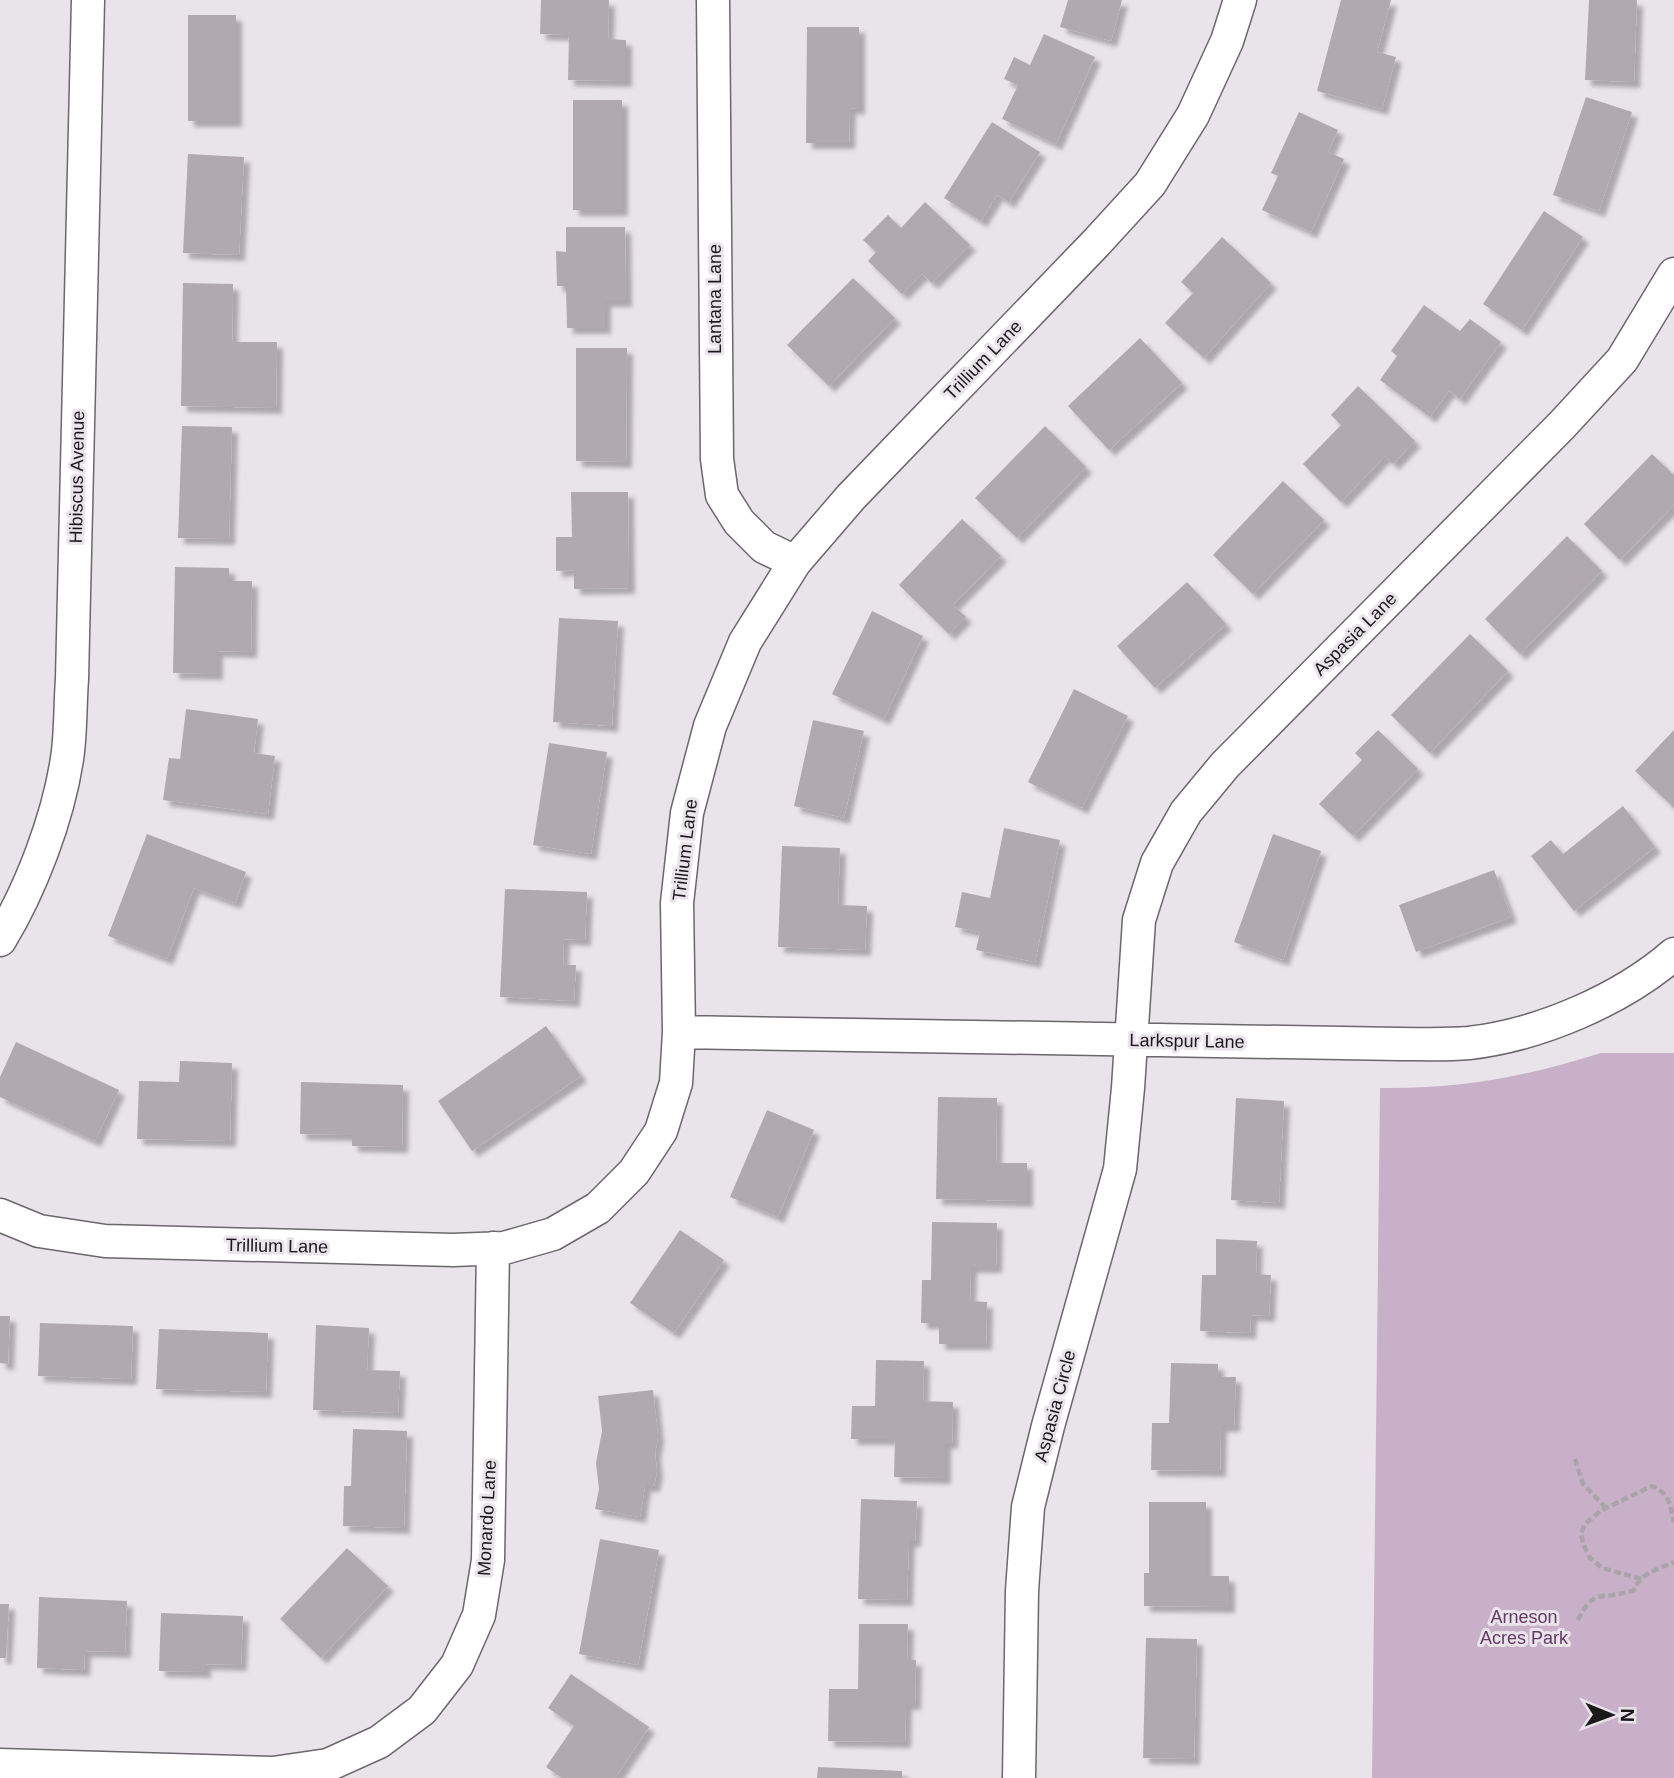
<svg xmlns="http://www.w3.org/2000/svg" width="1674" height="1778" viewBox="0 0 1674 1778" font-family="Helvetica,sans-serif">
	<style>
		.green { fill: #c9b0c9 }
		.building { fill: #b0aab0; filter: url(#shadow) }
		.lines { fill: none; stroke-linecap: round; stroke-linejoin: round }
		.minor-casing { stroke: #6c676c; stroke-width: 35 }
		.path { stroke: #a8a4a8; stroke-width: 4.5; stroke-dasharray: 7 3.5; stroke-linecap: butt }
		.minor { stroke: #fff; stroke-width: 32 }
		.labels { text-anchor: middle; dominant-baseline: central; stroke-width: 6; stroke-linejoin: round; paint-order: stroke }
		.street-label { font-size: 18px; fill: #1a181a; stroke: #e9e4e9 }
		.park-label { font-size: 18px; fill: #633965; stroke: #e9e4e9 }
	</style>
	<defs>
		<filter id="shadow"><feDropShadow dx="6" dy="6" stdDeviation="2" flood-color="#0004"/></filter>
	</defs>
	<rect width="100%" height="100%" fill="#e9e4e9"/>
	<path class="green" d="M1601 1053H1674V1778H1372L1380 1088C1461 1089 1524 1077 1601 1053Z"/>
	<path class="building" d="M541 0H609L608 39 626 40V81L568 80 569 35 540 34Z
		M1068 0H1122L1111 41 1060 27Z
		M1341 0H1391L1377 52 1396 57 1382 109 1317 91Z
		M1589 0H1637L1634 82 1585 80Z
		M188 15H236V121H188Z
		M807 27H859V109L850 108 849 143H806Z
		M1044 34 1095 57 1056 144 1002 119 1018 85 1004 79 1014 57 1030 65Z
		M1586 97 1632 112 1599 211 1553 195Z
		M573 100H622V210H573Z
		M1299 112 1338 130 1328 152 1344 159 1311 232 1262 210 1278 176 1271 173Z
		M992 122 1040 152 1009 202 997 195 981 221 944 198Z
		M188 154 244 157 239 255 183 253Z
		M925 202 970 245 932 283 922 274 902 294 868 261 876 252 863 240 888 215 901 228Z
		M1544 211 1583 237 1522 330 1483 304Z
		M566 227H625L626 301H605V328H567L566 286H557L556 251 566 252Z
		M1222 237 1271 283 1204 358 1165 323 1193 293 1181 282Z
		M853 278 895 318 829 386 787 345Z
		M183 283 233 284 232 342H277L276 408 181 406Z
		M1424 305 1460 331 1470 319 1501 342 1460 399 1449 391 1430 417 1380 380 1397 356 1391 351Z
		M1140 338 1182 383 1109 450 1068 406Z
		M576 348H627L626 462 576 461Z
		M1358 386 1415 441 1393 464 1385 456 1341 502 1303 464 1341 425 1331 415Z
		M182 426 232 427 229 539 178 538Z
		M1045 426 1086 467 1017 538 975 498Z
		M1652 454 1674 475V505L1620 560 1584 524Z
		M1283 481 1324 520 1253 594 1213 555Z
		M571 492H628L629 588 574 589V570L556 571V537H572Z
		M962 519 1001 556 953 605 966 617 949 634 899 585Z
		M1567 536 1602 571 1520 654 1485 619Z
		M175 567 229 568V581H252L251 652 217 651V674L173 673Z
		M1187 582 1226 624 1155 688 1117 646Z
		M872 611 923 636 884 719 832 694Z
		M559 618 618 621 612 726 553 722Z
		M1470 634 1508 671 1430 753 1391 715Z
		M1074 689 1128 716 1082 808 1028 782Z
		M186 709 258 719 254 753 275 756 268 814 163 800 169 758 180 759Z
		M813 720 864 731 844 818 794 806Z
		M1378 730 1418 769 1353 836 1319 804 1362 760 1355 753Z
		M1674 730V808L1635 771Z
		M549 743 607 752 591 854 533 845Z
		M1623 806 1655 847 1574 911 1531 856 1551 840 1563 854Z
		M1004 828 1060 840 1035 962 976 950 980 932 955 927 962 892 990 898Z
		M147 834 246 872 235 903 194 888 167 959 108 936Z
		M1273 834 1321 851 1283 960 1234 942Z
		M782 846 840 848 838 905 867 906 865 950 778 947Z
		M1494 870 1511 917 1416 952 1399 905Z
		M505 889 587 892 585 940 564 939 563 965H576L574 1001 500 997Z
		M546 1026 581 1076 472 1151 438 1101Z
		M16 1042 119 1090 95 1141 0 1097V1077Z
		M180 1061 232 1063 230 1141 137 1139 139 1081 179 1082Z
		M301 1082 403 1085 402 1147 352 1146V1135L300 1134Z
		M938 1097 997 1098 996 1163H1027V1201L936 1199Z
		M1236 1098 1284 1101 1279 1203 1231 1200Z
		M767 1110 814 1130 778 1217 730 1197Z
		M932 1222 997 1223 996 1267H971L970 1301 987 1302 986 1344H939V1323H921L922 1280H931Z
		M680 1230 724 1260 674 1333 630 1303Z
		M1216 1239 1257 1241 1256 1274 1271 1275 1269 1316 1251 1315 1250 1333 1200 1331 1202 1275H1216Z
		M0 1316H10L8 1364 0 1363Z
		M40 1323 133 1326 131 1379 38 1376Z
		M316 1325 369 1328 367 1370 400 1371 398 1413 313 1410Z
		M159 1329 268 1333 266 1392 156 1389Z
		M876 1360 924 1361 923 1401 953 1402 952 1443H945V1478L894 1477 895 1439H851L852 1406H875Z
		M1171 1363 1218 1364V1377H1236L1234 1426H1221L1220 1471 1151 1470 1152 1423H1169Z
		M653 1390 658 1437 655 1453 657 1472 654 1486H645L640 1517 595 1509 599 1489 596 1463 602 1431 598 1396Z
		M353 1429 407 1431 404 1528 343 1526 344 1486H351Z
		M861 1499 917 1501 915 1541H909L907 1600 858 1599Z
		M1149 1502H1206V1576H1229V1607L1144 1606V1573H1149Z
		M600 1539 659 1550 638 1665 579 1654Z
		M347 1548 388 1586 321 1658 280 1619Z
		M39 1597 127 1601 125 1652 85 1651 84 1670 37 1668Z
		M0 1604H9L6 1658H0Z
		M161 1613 243 1616 241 1665 205 1664V1672L159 1671Z
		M859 1624H908L907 1660H916L915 1704H906L905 1742 828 1741 829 1689H858Z
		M1146 1638 1197 1639 1194 1759 1143 1758Z
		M571 1674 649 1727 615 1778H562L546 1767 574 1726 548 1708Z
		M818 1767 902 1771V1778H817Z"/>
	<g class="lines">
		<defs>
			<path id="minor" d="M713 0 717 459 722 495 739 522 764 547 795 562
				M0 940C31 889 58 818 67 759 71 733 70 705 72 679L88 0
				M679 1032 1399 1044C1422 1044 1446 1045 1469 1043 1539 1035 1621 1000 1674 954
				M0 1215 39 1231 105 1241 453 1250 504 1248 553 1234 598 1208 634 1172 661 1131 676 1083 679 1032 677 903 687 813 710 726 745 642 795 562 851 497 1096 243 1150 184 1193 115 1227 41 1240 0
				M0 1765 273 1773 328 1765 379 1742 422 1710 457 1665 479 1615 488 1560 493 1248
				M1019 1778 1022 1591 1028 1507 1048 1426 1120 1169 1128 1088 1139 920 1157 863 1186 812 1225 765 1562 425 1622 360 1674 274"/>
		</defs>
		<use href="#minor" class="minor-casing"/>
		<path class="path" d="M1575 1459 1583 1484 1606 1508
			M1641 1579 1602 1568 1590 1558 1583 1544 1581 1533 1585 1524 1602 1510 1652 1486C1670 1494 1670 1505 1674 1522
			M1578 1620C1595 1585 1602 1602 1634 1590 1640 1573 1659 1569 1674 1562"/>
		<use href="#minor" class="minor"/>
	</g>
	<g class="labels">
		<g class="street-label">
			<text transform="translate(715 299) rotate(-90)">Lantana Lane</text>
			<text transform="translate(983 360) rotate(-46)">Trillium Lane</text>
			<text transform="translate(77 477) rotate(-89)">Hibiscus Avenue</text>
			<text transform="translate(1355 634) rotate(-45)">Aspasia Lane</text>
			<text transform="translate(685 850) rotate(-83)">Trillium Lane</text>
			<text transform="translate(1187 1041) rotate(1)">Larkspur Lane</text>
			<text transform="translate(277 1246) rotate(1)">Trillium Lane</text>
			<text transform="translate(1055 1406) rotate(-75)">Aspasia Circle</text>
			<text transform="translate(487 1518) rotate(-87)">Monardo Lane</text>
		</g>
		<g class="park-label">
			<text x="1524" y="1617">Arneson<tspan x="1524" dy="21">Acres Park</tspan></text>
		</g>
	</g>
	<g transform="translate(1611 1715) rotate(91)" stroke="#e9e4e9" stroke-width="5" paint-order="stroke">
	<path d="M0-5L12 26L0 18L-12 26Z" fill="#1a181a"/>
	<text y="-10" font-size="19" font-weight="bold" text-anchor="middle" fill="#1a181a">N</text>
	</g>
</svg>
